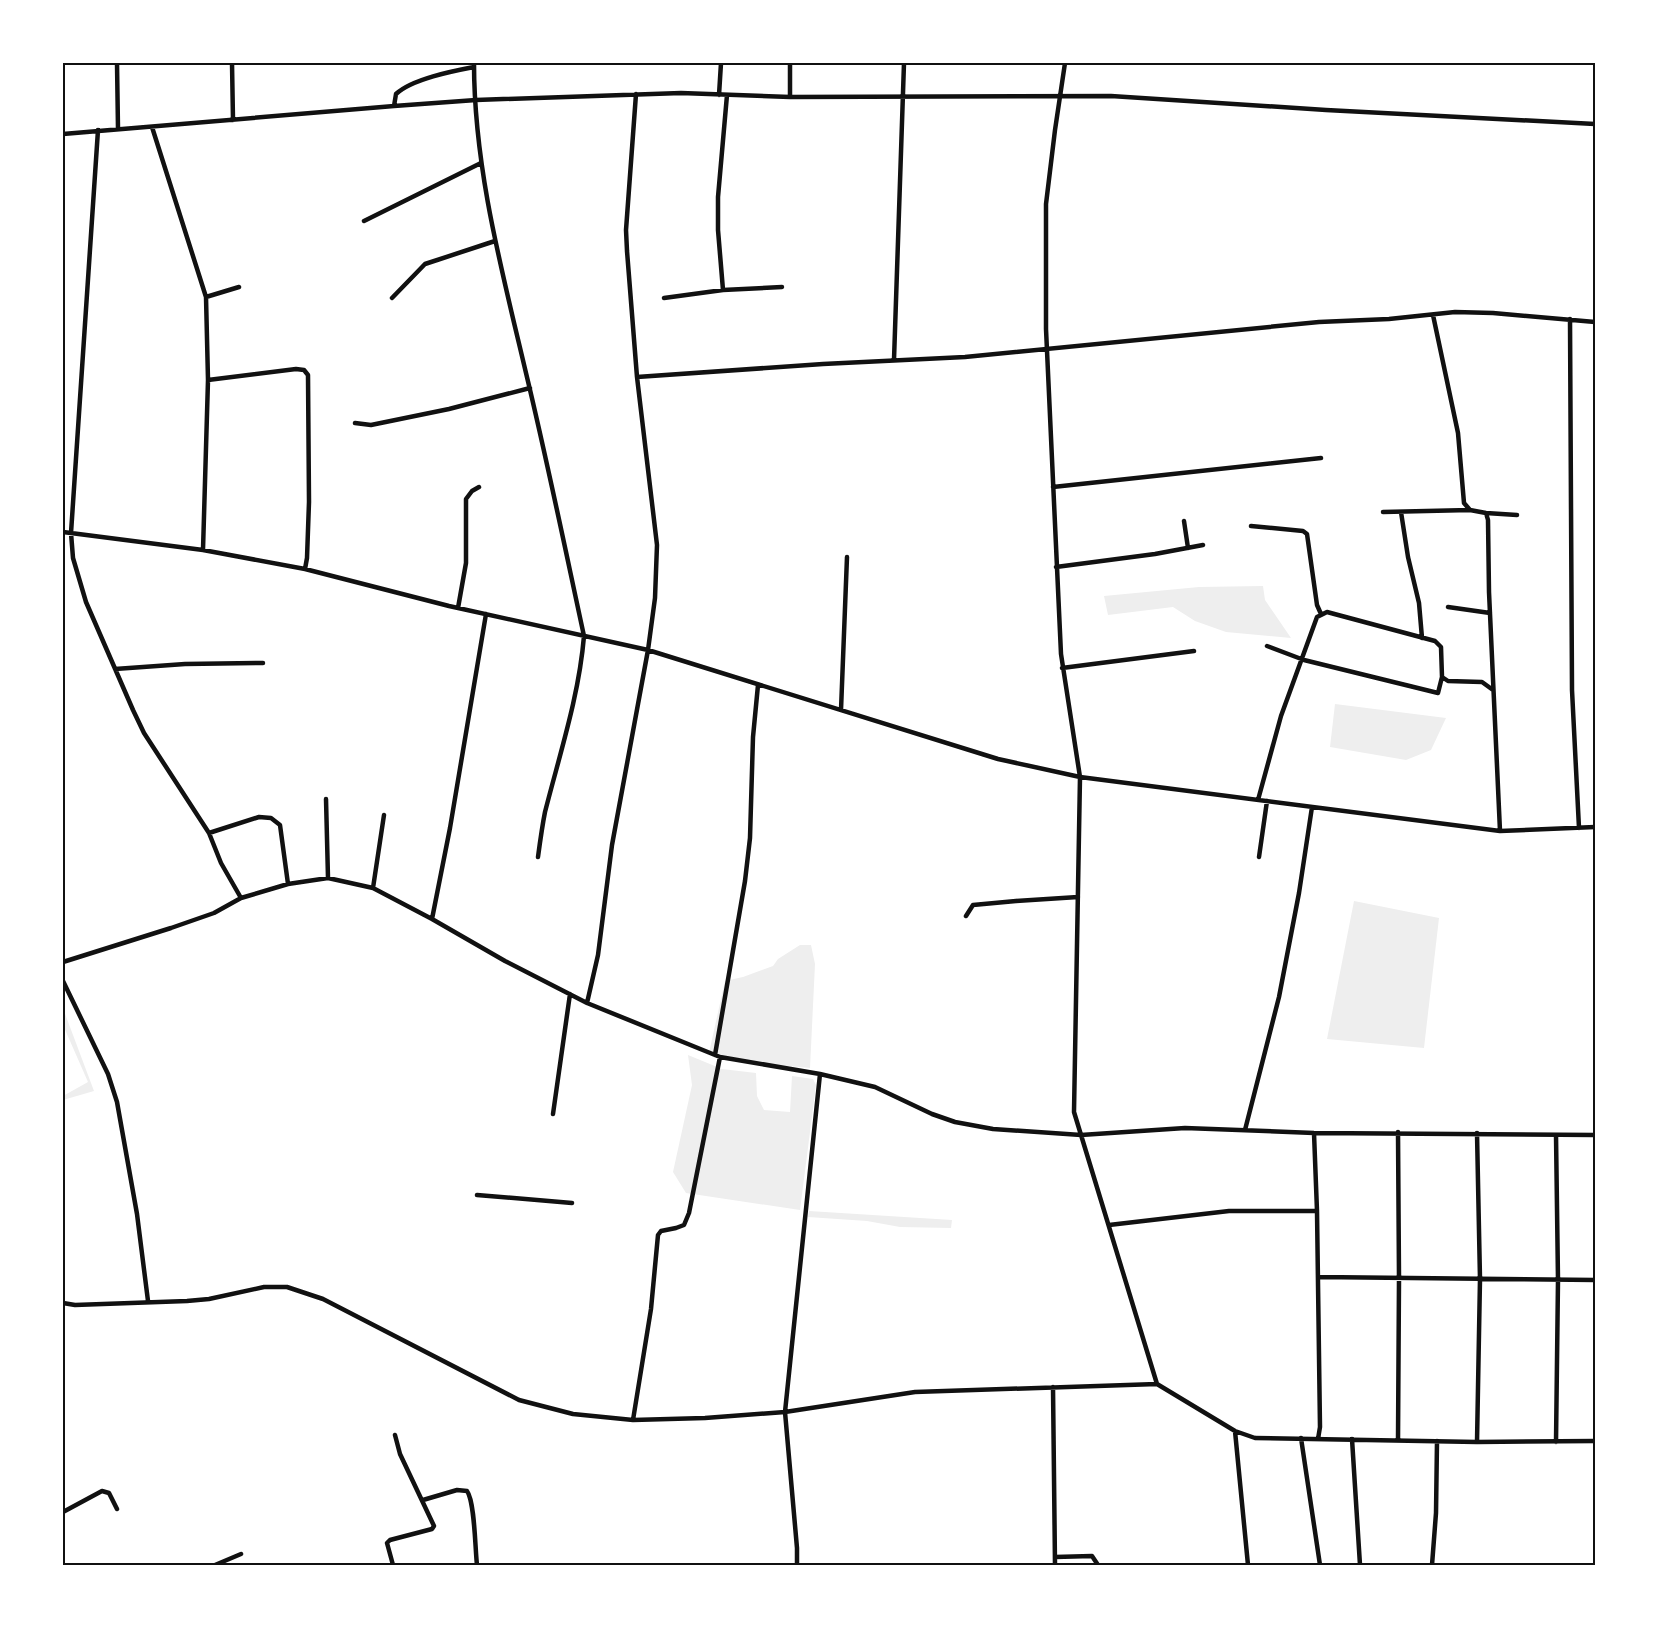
<svg xmlns="http://www.w3.org/2000/svg" width="1658" height="1628" viewBox="0 0 1658 1628" font-family="Ubuntu,sans-serif">
	<style>
		.green { fill: #eee }
		.lines { fill: none; stroke-linecap: round; stroke-linejoin: round }
		.minor { stroke: #111; stroke-width: 4.5 }
		.neatline { fill: none; stroke: #111; stroke-width: 2 }
	</style>
	<rect width="100%" height="100%" fill="#fff"/>
	<path class="green" d="M1263 586 1265 600 1291 638 1226 632 1195 621 1173 607 1108 615 1104 596 1199 587Z
		M1335 704 1446 718 1431 750 1406 760 1330 747Z
		M1354 901 1439 918 1424 1048 1327 1039Z
		M800 945H811L815 964 810 1068 724 1060 709 1053 725 981 743 977 773 966 778 959Z
		M64 1011 94 1091 63 1100V1096L88 1082 63 1025V1012Z
		M688 1055 722 1069 756 1073 757 1096 764 1110 790 1112 792 1076 813 1079 816 1085 800 1210 686 1193 673 1172 692 1085Z
		M809 1211 952 1220 951 1228 900 1227 867 1221 808 1217Z"/>
	<g class="lines">
		<path class="minor" d="M117 63 118 129
			M232 63 233 120
			M474 63C474 168 502 271 526 373 547 460 565 548 584 636 579 696 560 753 545 812 542 827 540 842 538 857
			M790 63V97
			M1065 63 1055 130 1046 204V329L1061 654 1080 777 1074 1112 1157 1384 1235 1431 1255 1438 1477 1442 1595 1441
			M719 95 721 63
			M394 106 396 94C412 79 453 71 474 67
			M152 127 206 297 208 380 203 550
			M98 130 71 533 73 558 86 602 133 710 144 733 209 833 221 863 241 898
			M63 134 394 106 476 100 681 93 790 97 1111 96 1326 110 1595 124
			M364 221 481 163
			M723 290 718 230V197L727 95
			M206 297 239 287
			M392 298 425 264 495 241
			M664 298 723 290 782 287
			M1433 315 1458 433 1464 503 1470 510 1486 513 1517 515
			M1570 319 1572 690 1579 828
			M894 360 904 63
			M637 377 823 364 965 357 1319 322 1389 319 1455 312 1493 313 1595 322
			M208 380 296 369 304 370 308 375 309 502 307 558 305 569
			M355 423 371 425 449 409 530 388
			M1053 487 1321 458
			M1383 512 1470 510
			M1401 512 1408 557 1419 603 1422 638
			M1486 513 1488 520 1489 592 1500 831
			M1184 521 1188 548
			M1251 526 1303 531 1307 534 1317 605 1321 614
			M63 532 203 550 305 569 449 606 648 650 998 759 1080 777 1500 831 1595 827
			M1056 567 1155 554 1203 545
			M1448 607 1490 613
			M458 608 466 563V499L472 491 479 487
			M1267 646 1304 660 1438 693 1442 677
			M1062 668 1194 651
			M115 669 185 664 263 663
			M841 710 847 557
			M326 799 328 878
			M1258 800 1281 716 1317 617 1327 612 1435 641 1441 647 1442 677 1448 681 1482 682 1493 690
			M209 833 259 817 271 818 280 825 288 884
			M1259 857 1267 801
			M373 888 384 815
			M966 916 973 905 1016 901 1078 897
			M432 919 505 961 587 1003 720 1057 820 1074 875 1087 932 1114 955 1122 993 1129 1081 1135 1185 1128 1314 1133 1595 1135
			M63 962 171 928 214 913 241 898 288 884 328 878 373 888 432 919 450 828 486 614
			M63 981 108 1074 117 1102 137 1214 148 1301
			M587 1003 598 955 612 845 648 650 655 598 657 545 637 377 627 251 626 230 636 94
			M715 1055 745 881 750 838 753 737 758 685
			M553 1114 570 994
			M1245 1130 1279 997 1299 893 1312 807
			M1314 1133 1317 1211 1320 1427 1318 1439
			M1477 1133 1480 1279 1477 1442
			M1556 1135 1558 1280 1556 1442
			M477 1195 572 1203
			M1109 1225 1229 1211H1317
			M1318 1277 1595 1280
			M63 1303 75 1305 187 1301 209 1299 264 1287H287L323 1299 519 1400 573 1414 633 1420 705 1418 785 1412 915 1392 1157 1384
			M1053 1387 1055 1565
			M633 1420 651 1309 658 1235 661 1231 676 1228 684 1225 689 1213 720 1057
			M1235 1431 1248 1565
			M1301 1438 1320 1565
			M1352 1439 1360 1565
			M1398 1440 1399 1278 1398 1132
			M423 1500 457 1490 467 1491C475 1502 475 1549 477 1565
			M63 1512 102 1491 109 1493 117 1509
			M1055 1557 1092 1556 1098 1565
			M215 1565 241 1554
			M393 1565 387 1543 390 1540 432 1529 434 1526 400 1454 395 1435
			M797 1565V1548L785 1412 820 1074
			M1432 1565 1436 1513 1437 1441"/>
	</g>
	<rect width="1658" height="1628" fill="none" stroke="#ffffff" stroke-width="129"/>
	<rect x="64" y="64" width="1530" height="1500" class="neatline"/>
</svg>
